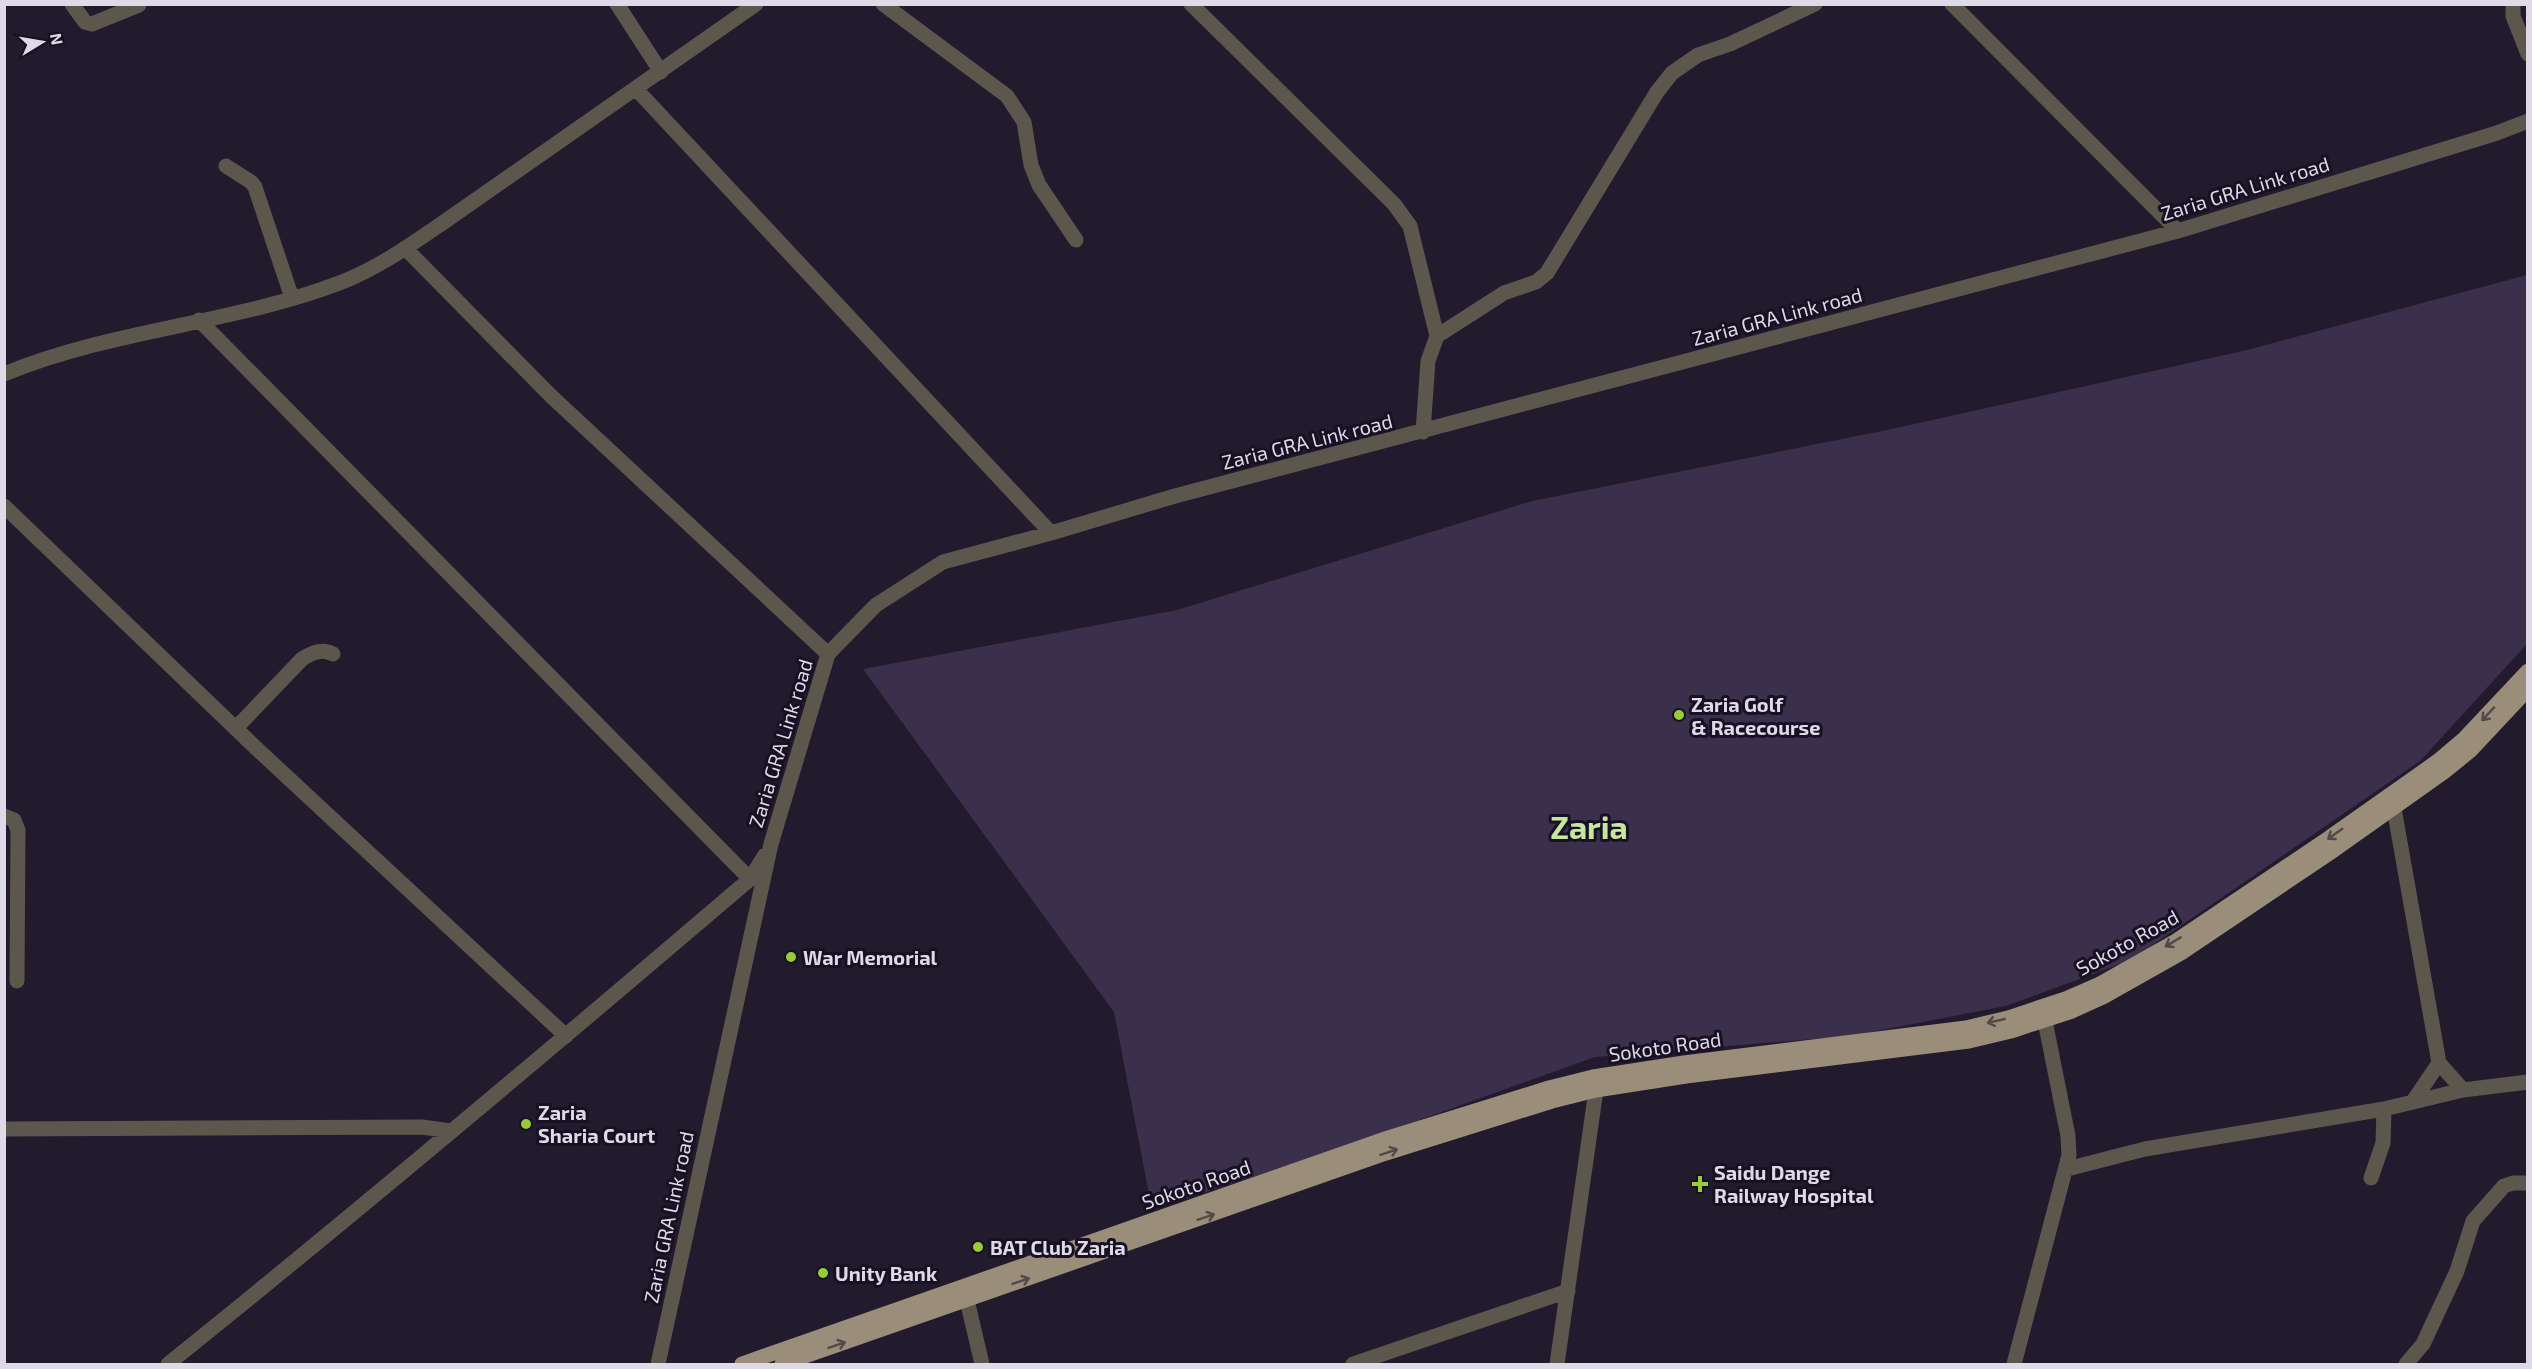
<svg xmlns="http://www.w3.org/2000/svg" width="2532" height="1369" viewBox="0 0 2532 1369" font-family="'Exo 2',sans-serif">
	<style>
		.green { fill: #3a304b }
		.lines { fill: none; stroke-linecap: round; stroke-linejoin: round }
		.minor { stroke: #5c574d; stroke-width: 15 }
		.major { stroke: #9a8e7b; stroke-width: 15 }
		.oneway { stroke: #52494b }
		.poi-dot { fill: #97cc39; stroke: #181124; stroke-width: 2 }
		.labels { text-anchor: middle; dominant-baseline: central; stroke-width: 6; stroke-linejoin: round; paint-order: stroke }
		.street-label { font-size: 20px; fill: #dedae7; stroke: #181124 }
		.poi-label { font-size: 20px; font-weight: bold; fill: #dedae7; stroke: #181124; text-anchor: start }
		.town-label { font-size: 32px; font-weight: bold; fill: #c6e69e; stroke: #181124 }
	</style>
	<rect width="100%" height="100%" fill="#221a2d"/>
	<path class="green" d="M2527 275V644L2420 761 2131 960 2006 1006 1850 1036 1595 1057 1355 1143 1152 1210 1114 1012 863 669 1177 610 1532 501 1892 429 2243 351Z"/>
	<g class="lines">
		<path class="minor" d="M72 4 85 22 92 24 139 5
			M617 4 661 72
			M883 4 1007 96 1024 122 1031 165 1039 185 1076 240
			M1191 4 1394 204 1410 226 1437 336 1428 361 1423 432
			M1952 4 2178 231
			M2513 4V16L2528 54
			M636 89 1051 533
			M226 166 251 182 255 187 292 298
			M405 248 550 395 828 654
			M199 320 750 879
			M1437 336 1504 293 1536 282 1547 273 1657 92 1672 73 1698 55 1730 44 1815 4
			M4 374C113 329 233 324 342 282 378 268 412 244 444 222L756 4
			M4 506 256 748 566 1036
			M236 728 302 659C311 653 323 648 333 654
			M2394 808 2439 1063 2463 1090
			M4 816 14 820 18 830 17 981
			M2414 1100 2439 1063
			M4 1129 422 1127 451 1131
			M2067 1169 2145 1149 2384 1109 2463 1090 2528 1082
			M2371 1178 2383 1143 2384 1109
			M967 1300 982 1364
			M168 1364C365 1206 558 1043 750 879L765 855
			M658 1364 771 844 828 654 876 605 943 562 1051 533 1175 496 2178 231 2497 133 2528 121
			M1353 1364 1568 1291
			M1557 1364 1596 1090
			M2014 1364 2069 1155 2068 1136 2045 1021
			M2406 1364 2423 1344 2457 1271 2473 1221 2504 1186 2513 1183H2528"/>
		<path class="major" d="M742 1364 1382 1140 1549 1088 1593 1077 1684 1063 1966 1028 2008 1018 2068 998 2098 985 2176 941 2329 838 2438 761 2464 739 2528 671
			M782 1364 1386 1153 1552 1101 1596 1090 1686 1076 1969 1041 2011 1031 2072 1011 2103 997 2181 953 2334 850 2444 772 2471 750 2528 689"/>
	</g>
	<defs><path id="oneway-shaft" d="M-6 0H5M1.5-3L5.5 0L1.5 3" fill="none" stroke-width="1.6" stroke-linecap="round" stroke-linejoin="round" transform="scale(1.5)"/></defs>
	<g class="oneway">
		<use href="#oneway-shaft" transform="translate(2488 714) rotate(133)"/>
		<use href="#oneway-shaft" transform="translate(2335 834) rotate(145)"/>
		<use href="#oneway-shaft" transform="translate(2173 942) rotate(149)"/>
		<use href="#oneway-shaft" transform="translate(1996 1021) rotate(167)"/>
		<use href="#oneway-shaft" transform="translate(1389 1152) rotate(-18)"/>
		<use href="#oneway-shaft" transform="translate(1206 1217) rotate(-19)"/>
		<use href="#oneway-shaft" transform="translate(1021 1281) rotate(-19)"/>
		<use href="#oneway-shaft" transform="translate(837 1345) rotate(-19)"/>
	</g>
	<g class="poi-dot">
		<circle cx="1679" cy="715" r="6"/>
		<circle cx="791" cy="957" r="6"/>
		<circle cx="526" cy="1124" r="6"/>
		<path d="M1697 1175h6v6h6v6h-6v6h-6v-6h-6v-6h6z"/>
		<circle cx="978" cy="1247" r="6"/>
		<circle cx="823" cy="1273" r="6"/>
	</g>
	<g class="labels">
		<g class="street-label">
			<text transform="translate(2245 188) rotate(-17)">Zaria GRA Link road</text>
			<text transform="translate(1777 316) rotate(-15)">Zaria GRA Link road</text>
			<text transform="translate(1307 441) rotate(-14)">Zaria GRA Link road</text>
			<text transform="translate(780 743) rotate(-73)">Zaria GRA Link road</text>
			<text transform="translate(2127 942) rotate(-29)">Sokoto Road</text>
			<text transform="translate(1665 1046) rotate(-8)">Sokoto Road</text>
			<text transform="translate(1196 1184) rotate(-19)">Sokoto Road</text>
			<text transform="translate(668 1217) rotate(-78)">Zaria GRA Link road</text>
		</g>
		<g class="poi-label">
			<text x="1691" y="704">Zaria Golf<tspan x="1691" dy="23">&amp; Racecourse</tspan></text>
			<text x="803" y="957">War Memorial</text>
			<text x="538" y="1112">Zaria<tspan x="538" dy="23">Sharia Court</tspan></text>
			<text x="1714" y="1172">Saidu Dange<tspan x="1714" dy="23">Railway Hospital</tspan></text>
			<text x="990" y="1247">BAT Club Zaria</text>
			<text x="835" y="1273">Unity Bank</text>
		</g>
		<g class="town-label">
			<text x="1589" y="826">Zaria</text>
		</g>
	</g>
	<rect width="2532" height="1369" fill="none" stroke="#dedae7" stroke-width="12"/>
	<g transform="translate(42 42) rotate(79)" stroke="#181124" stroke-width="4.5" paint-order="stroke">
	<path d="M0-4.5L10 22L0 15L-10 22Z" fill="#dedae7"/>
	<text y="-9" font-size="16" font-weight="bold" text-anchor="middle" fill="#dedae7">N</text>
	</g>
</svg>
